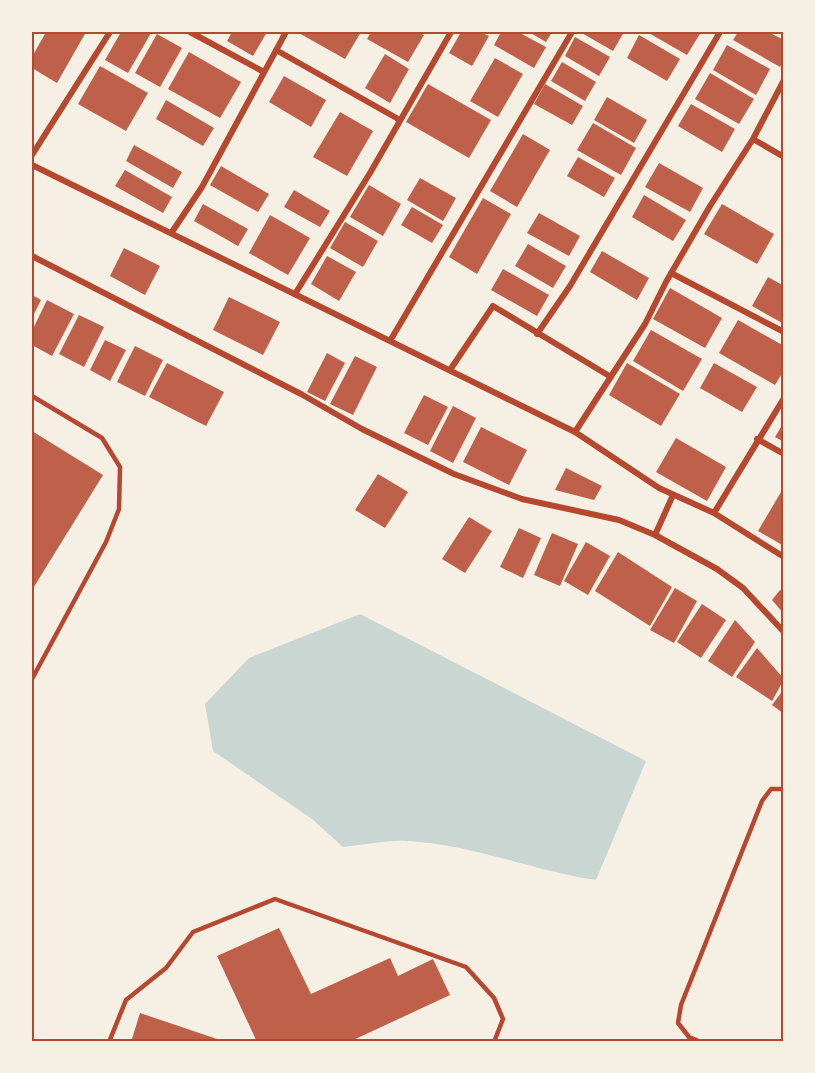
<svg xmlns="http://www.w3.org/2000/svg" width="815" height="1073" viewBox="0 0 815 1073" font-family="'Asap Condensed',sans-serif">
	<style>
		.water { fill: #c9d6d2 }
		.building { fill: #bf614a }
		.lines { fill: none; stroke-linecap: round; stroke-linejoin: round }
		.service { stroke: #b5482f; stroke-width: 4.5 }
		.minor { stroke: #b5482f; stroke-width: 6 }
		.neatline { fill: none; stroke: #b5482f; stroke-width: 2 }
	</style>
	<rect width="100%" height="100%" fill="#f6efe4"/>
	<path class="water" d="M360 614 646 761 596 880C533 871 472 844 407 841 387 840 364 845 343 847L312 819 213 751 205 704 249 658Z"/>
	<path class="building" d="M46 32H86L57 83 32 68V57Z
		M121 32 151 33 128 73 105 60Z
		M232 32H267L253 56 227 41Z
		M297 32H361L345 59Z
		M371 32H418L424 35 408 62 367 39Z
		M461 32H480L489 36 472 66 449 53Z
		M501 32H518L546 47 534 68 494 45Z
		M529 32H552L546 42Z
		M580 32H624L613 51Z
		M647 32H701L687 55Z
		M738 32H768L784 40V60L780 67 733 40Z
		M157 34 182 48 160 87 135 73Z
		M639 35 680 59 667 81 627 58Z
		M575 37 610 57 599 76 565 56Z
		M727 45 770 69 756 95 713 70Z
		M189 52 241 82 220 118 168 89Z
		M385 54 409 69 390 103 365 88Z
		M495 58 523 74 498 117 470 101Z
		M562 62 596 82 585 101 551 81Z
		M100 66 148 93 126 131 78 104Z
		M710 73 754 99 739 124 695 99Z
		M284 76 326 100 311 127 269 102Z
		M428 84 491 120 469 158 406 122Z
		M545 84 583 106 572 125 534 104Z
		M607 97 647 120 634 143 594 120Z
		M166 100 214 128 203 146 156 119Z
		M691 104 735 129 722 152 678 126Z
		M340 112 373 131 347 176 313 157Z
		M593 123 636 148 621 175 577 150Z
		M523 134 550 150 517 207 490 191Z
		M134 145 182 172 173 188 126 161Z
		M578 157 615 178 604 197 567 176Z
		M659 163 703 188 690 212 645 187Z
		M221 166 269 194 258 212 210 185Z
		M125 170 172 197 163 213 115 186Z
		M420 178 456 198 443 221 407 200Z
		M369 185 401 204 383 236 350 217Z
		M294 190 330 211 320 227 284 207Z
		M644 195 686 220 673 241 632 217Z
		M483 198 511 214 477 274 449 257Z
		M203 204 248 229 238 246 194 221Z
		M722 204 774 234 757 264 704 234Z
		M412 207 443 225 432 243 401 225Z
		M539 213 580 236 569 256 527 233Z
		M270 215 310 238 288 275 249 253Z
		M345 222 378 241 363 267 330 248Z
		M528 244 566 266 553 288 515 266Z
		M124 248 160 266 145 295 110 276Z
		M602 251 649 278 637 300 590 272Z
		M327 256 356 272 339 301 311 284Z
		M503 269 549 295 537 316 491 290Z
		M768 277 784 286V324L752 306Z
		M670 288 722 318 705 348 653 319Z
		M32 295 41 300 32 318Z
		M229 297 280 322 263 355 213 330Z
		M47 300 74 314 52 356 32 345V331Z
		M79 315 104 327 84 367 59 354Z
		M738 320 784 346V370L775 385 719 353Z
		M651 330 702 359 683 391 633 361Z
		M105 340 126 350 110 381 90 370Z
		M135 346 163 360 145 396 117 382Z
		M327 353 345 363 325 401 307 392Z
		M355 356 377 367 353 415 330 404Z
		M167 363 224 392 206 426 149 397Z
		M627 363 680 394 661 426 609 395Z
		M714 363 757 387 742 412 700 388Z
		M424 395 448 407 428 445 404 433Z
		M453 406 476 418 453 463 430 451Z
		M784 422V442L775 437Z
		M481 427 527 450 509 485 463 462Z
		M32 431 103 475 32 590Z
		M676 438 726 467 707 501 656 472Z
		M566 468 602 486 594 500 555 490Z
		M378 474 408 492 385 528 355 510Z
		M784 487V546L758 531Z
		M469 517 492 531 465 573 442 559Z
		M519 528 541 538 523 578 500 567Z
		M552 533 578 544 560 586 534 575Z
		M586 542 610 556 588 595 564 581Z
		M618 552 672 587 650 626 595 591Z
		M675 588 697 601 674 643 650 630Z
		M780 590 784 592V614L772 600Z
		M702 604 726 620 701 658 677 642Z
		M735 620 755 642 732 677 708 661Z
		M757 648 784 679 772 701 736 677Z
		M784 689V714L772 705Z
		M279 928 311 994 390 958 398 976 433 959 450 995 349 1042H257L217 956Z
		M140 1013 223 1041V1042H131Z"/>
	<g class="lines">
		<path class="service" d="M32 396 102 438 120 467 119 509 106 542 32 679
			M109 1042 126 1000 166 968 193 932 275 899 466 967 494 998 503 1019 494 1042
			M701 1042 689 1037 678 1023 681 1005 762 801 771 789H784"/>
		<path class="minor" d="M190 32 264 72
			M276 50 400 120
			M753 139 784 157
			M32 155 110 32
			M32 165 575 432 659 488 714 513 784 557
			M172 232 202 187 286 32
			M32 256 301 394 362 429 454 474 522 499 619 520 655 535 717 569 743 588 784 632
			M671 273 784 332
			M295 294 370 173 451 32
			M537 334 570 286 720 32
			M390 341 572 32
			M450 370 493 306 611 377
			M575 432 645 324 666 282 710 206 753 139 784 80
			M757 439 784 454
			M714 513 784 398
			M655 535 673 495"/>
	</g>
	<rect width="815" height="1073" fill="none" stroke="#f6efe4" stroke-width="66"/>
	<rect x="33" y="33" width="749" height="1007" class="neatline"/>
</svg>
